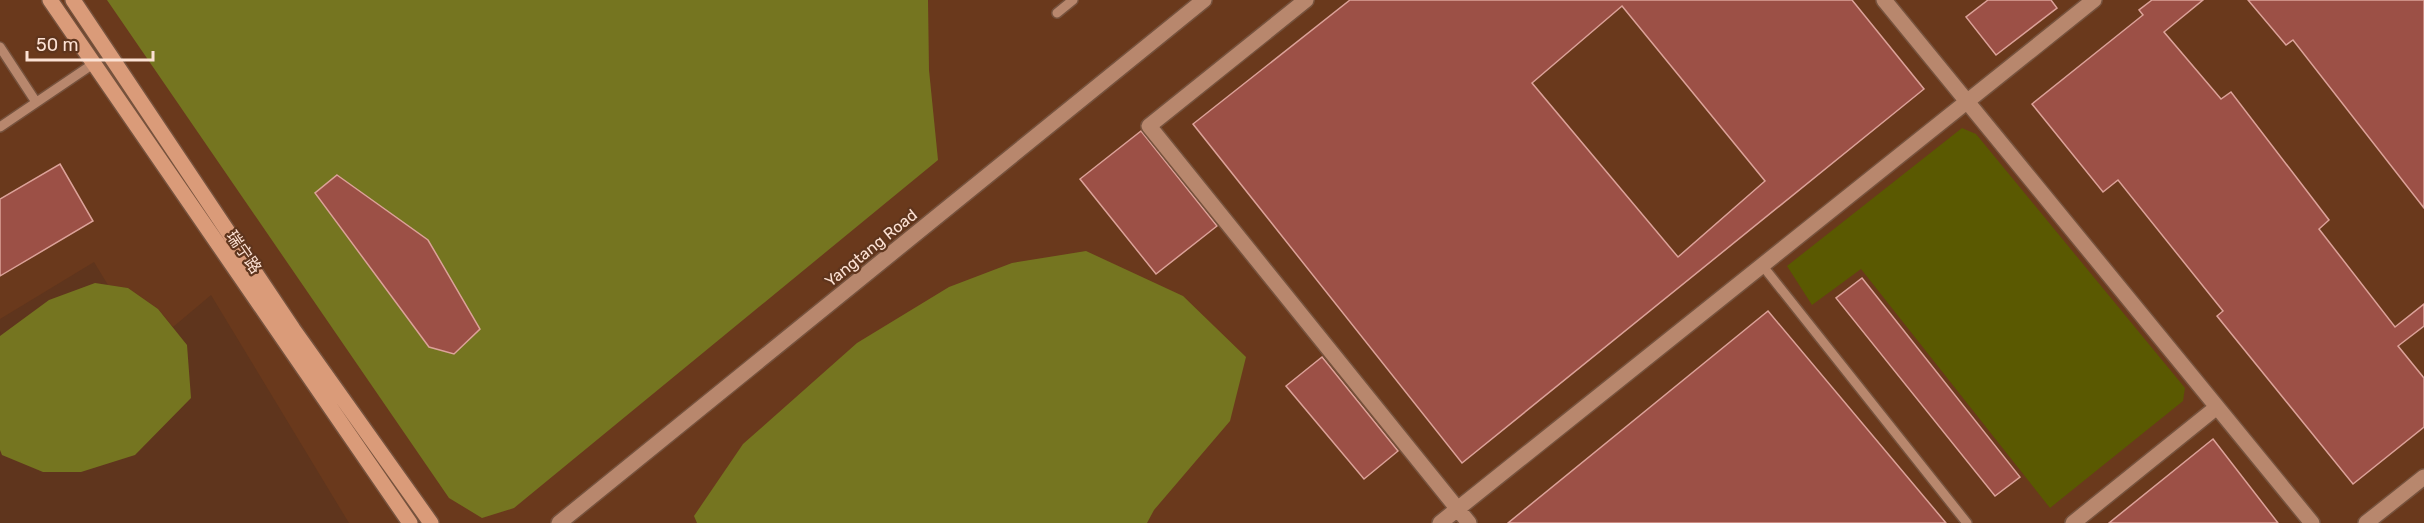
<svg xmlns="http://www.w3.org/2000/svg" width="2424" height="523" viewBox="0 0 2424 523" font-family="Rubik,'Noto Sans SC',sans-serif">
	<style>
		.built { fill: #6a391c }
		.green { fill: #5a5901 }
		.forest { fill: #757520 }
		.building { fill: #9c5046; stroke: #dca299; stroke-width: 1.5; fill-rule: evenodd }
		.lines { fill: none; stroke-linecap: round; stroke-linejoin: round }
		.lane-casing { stroke: #76523d; stroke-width: 12 }
		.street-casing { stroke: #76523d; stroke-width: 18 }
		.secondary-casing { stroke: #76523d; stroke-width: 18 }
		.primary-casing { stroke: #76523d; stroke-width: 18 }
		.lane { stroke: #b8876d; stroke-width: 9 }
		.street { stroke: #b8876d; stroke-width: 15 }
		.secondary { stroke: #b8876d; stroke-width: 15 }
		.primary { stroke: #da9b79; stroke-width: 15 }
		.labels { text-anchor: middle; dominant-baseline: central; stroke-width: 4.5; stroke-linejoin: round; paint-order: stroke }
		.street-label { font-size: 16px; fill: #fce1d3; stroke: #5f351d }
	</style>
	<rect width="100%" height="100%" fill="#5f351d"/>
	<path class="built" d="M0 0H2424V523H349L211 295 173 327 158 309 128 288 108 285 94 262 0 319Z"/>
	<path class="green" d="M1962 128 1976 134 2185 388 2183 401 2050 508 1861 269 1812 305 1787 266Z"/>
	<path class="forest" d="M107 0H928L929 70 938 160 514 508 482 518 449 498Z
		M1086 251 1183 296 1246 357 1230 421 1154 510 1147 523H697L694 516 743 444 857 343 949 287 1012 263Z
		M95 283 128 288 158 309 187 345 191 398 135 455 81 472H43L2 455 0 450V336L49 300Z"/>
	<path class="building" d="M1350 0H1852L1924 89 1462 463 1193 124ZM1622 6 1765 181 1678 257 1532 83Z
		M1988 0H2051L2057 8 1996 55 1966 17Z
		M2152 0H2203L2164 32 2221 99 2231 92 2329 220 2319 229 2395 327 2424 304V326L2398 346 2424 378V427L2353 484 2217 316 2223 311 2118 180 2103 192 2032 104 2143 15 2139 10Z
		M2248 0H2424V208L2293 40 2286 45Z
		M1141 131 1217 226 1156 274 1080 179Z
		M60 164 93 221 0 276V199Z
		M337 175 428 240 480 329 454 354 429 347 315 193Z
		M1862 278 2020 477 1995 496 1836 298Z
		M1768 311 1946 523H1508Z
		M1322 357 1398 451 1364 479 1286 386Z
		M2213 439 2278 523H2109Z"/>
	<g class="lines">
		<defs>
			<path id="lane" d="M1057 13 1073 0
				M0 47 36 102
				M0 127 93 64
				M1762 265 1967 523"/>
			<path id="street" d="M1306 0 1149 126 1469 523
				M1884 0 2312 523
				M1440 523 2094 0
				M2073 523 2217 407
				M2366 523 2424 477"/>
			<path id="secondary" d="M559 523 1204 0"/>
			<path id="primary" d="M50 0 410 523
				M73 0 293 329 431 523"/>
		</defs>
		<use href="#lane" class="lane-casing"/>
		<use href="#street" class="street-casing"/>
		<use href="#secondary" class="secondary-casing"/>
		<use href="#primary" class="primary-casing"/>
		<use href="#lane" class="lane"/>
		<use href="#street" class="street"/>
		<use href="#secondary" class="secondary"/>
		<use href="#primary" class="primary"/>
	</g>
	<g class="labels">
		<g class="street-label">
			<text transform="translate(871 248) rotate(-39)">Yangtang Road</text>
			<text transform="translate(244 252) rotate(55)">瑞宁路</text>
		</g>
	</g>
	<path d="M27 51v9h126v-9" fill="none" stroke="#fce1d3" stroke-width="3"/>
	<text x="36" y="51" font-size="18" fill="#fce1d3" stroke="#5f351d" stroke-width="4.5" paint-order="stroke">50 m</text>
</svg>
